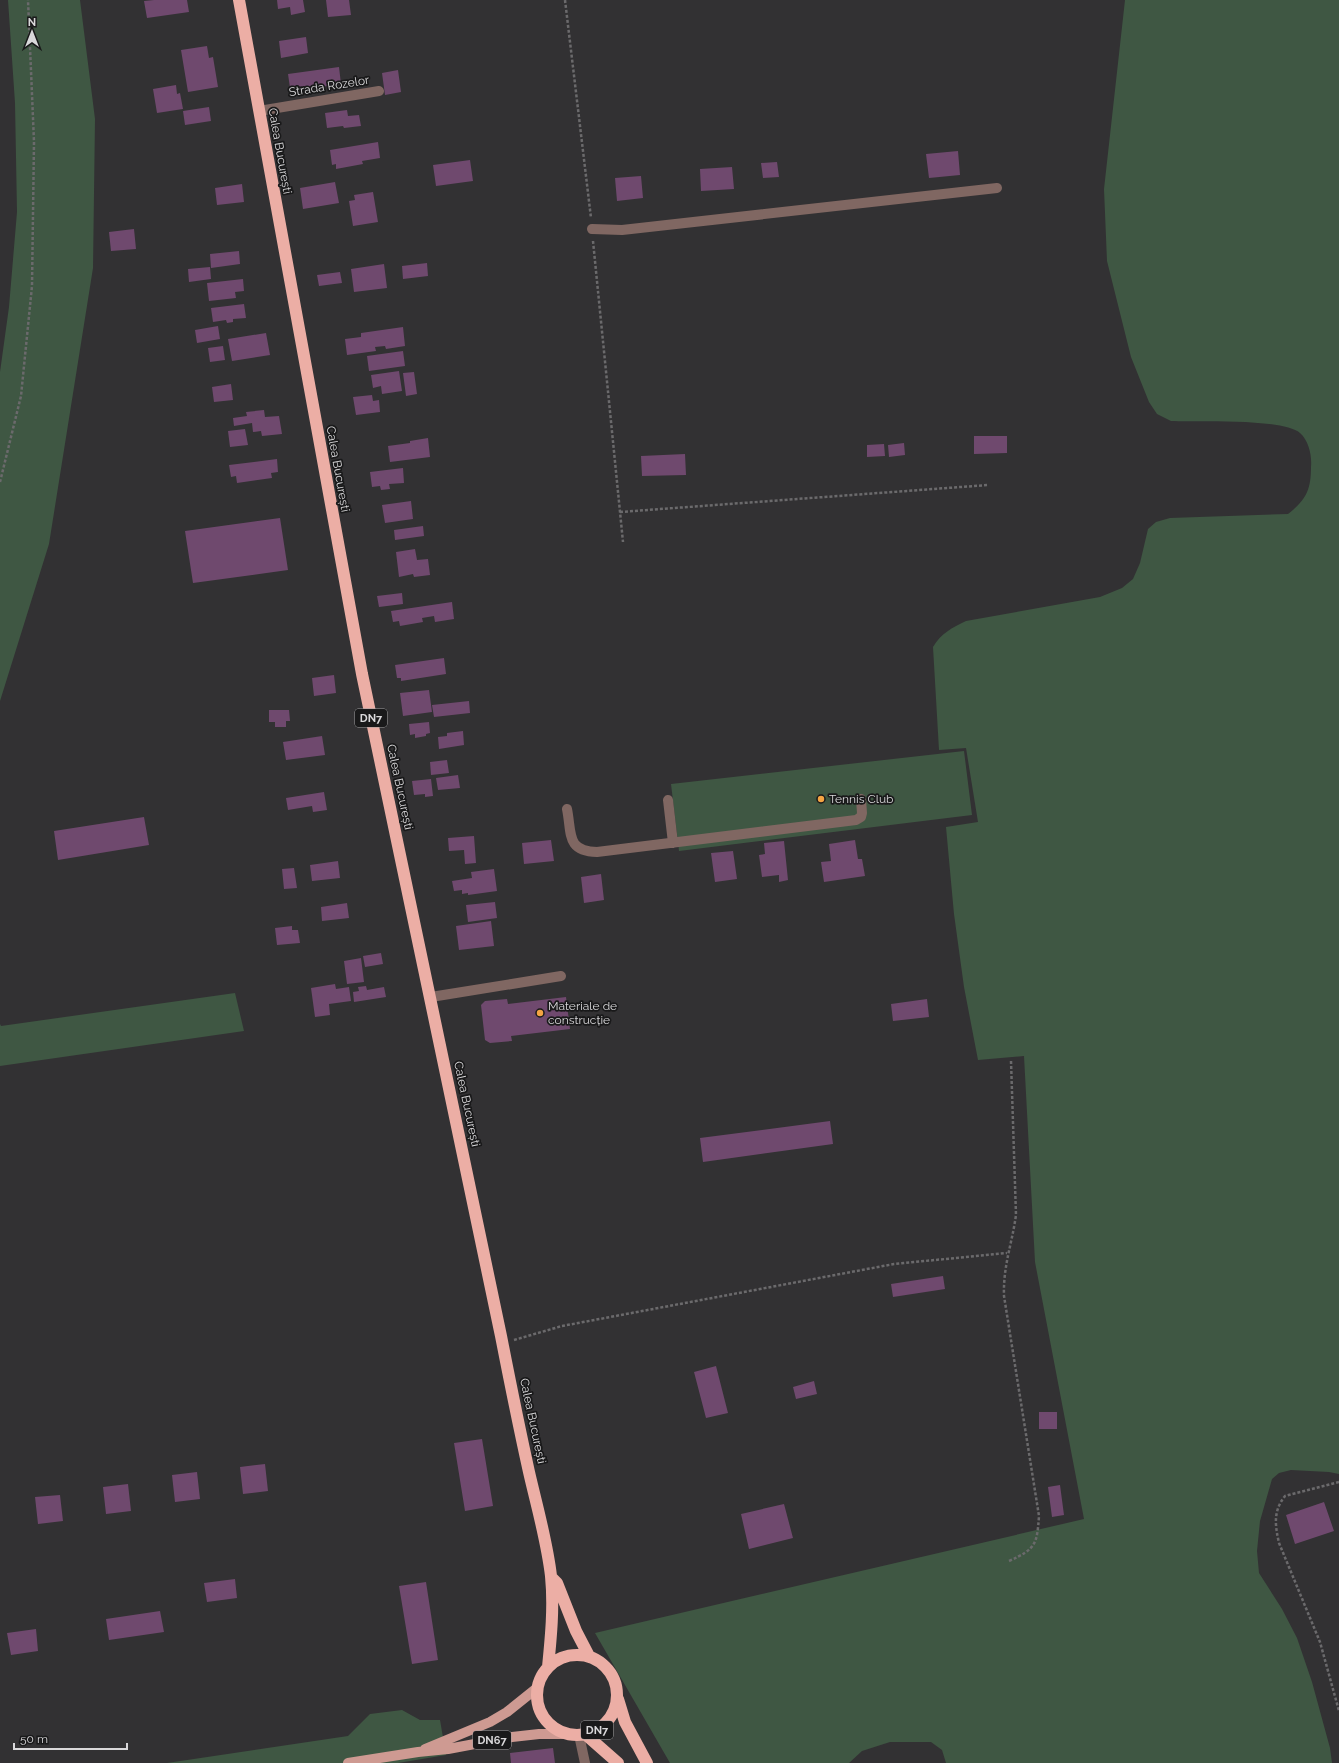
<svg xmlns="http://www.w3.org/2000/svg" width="1339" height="1763" viewBox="0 0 1339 1763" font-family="Raleway,sans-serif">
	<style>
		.green { fill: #3f5743 }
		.building { fill: #6f496e }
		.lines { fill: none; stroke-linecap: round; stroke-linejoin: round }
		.path { stroke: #6b6a6c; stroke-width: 2.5; stroke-dasharray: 3 2; stroke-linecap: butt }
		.minor { stroke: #806762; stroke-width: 10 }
		.major { stroke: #ce9a92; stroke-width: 10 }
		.highway { stroke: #ecaea5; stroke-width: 12 }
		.poi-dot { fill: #f4a443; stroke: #19191a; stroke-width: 1.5 }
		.labels { text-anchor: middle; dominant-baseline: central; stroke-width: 3.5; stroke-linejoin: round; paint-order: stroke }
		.shield { fill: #19191a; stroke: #9f9fa0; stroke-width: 1 }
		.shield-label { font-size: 11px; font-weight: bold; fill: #d9d8da }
		.street-label { font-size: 12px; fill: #d9d8da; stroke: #19191a }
		.poi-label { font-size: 12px; fill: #d9d8da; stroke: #19191a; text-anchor: start }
	</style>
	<rect width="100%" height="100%" fill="#323133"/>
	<path class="green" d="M8 0H80L95 119 93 268 49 544 0 701V372L9 307 17 212 15 103Z
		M1125 0H1339V1474L1329 1472 1291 1470 1279 1473 1272 1479 1260 1521 1257 1551 1259 1573 1282 1609 1297 1638 1312 1682 1330 1748 1332 1763H946L942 1750 931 1742H890L862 1751 849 1763H670L595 1633 1084 1519 1035 1262 1024 1056 978 1060 964 987 954 914 946 827 978 822 966 748 939 750 933 647C941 633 952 628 966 621L1100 597 1122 588 1133 579 1140 563 1148 529 1156 522 1170 518 1288 514C1306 500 1311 490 1311 467 1312 456 1309 441 1300 433 1283 418 1197 422 1171 421L1157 414 1149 402 1131 357 1107 261 1104 189Z
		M964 751 972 815 679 851 671 784Z
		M235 993 244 1031 0 1066V1024L1 1026Z
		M402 1710 420 1720H440L446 1755 398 1763H167L348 1736 370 1714Z"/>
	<path class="building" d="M154 0H187L189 12 147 18 144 1Z
		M277 0H303L305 12 291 15 290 7 278 9Z
		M326 0H349L351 15 328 17Z
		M306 37 308 53 281 58 279 41Z
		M207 46 209 58 213 57 218 87 188 92 181 50Z
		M339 67 341 84 301 90 300 86 290 88 288 74Z
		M398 70 401 92 385 95 382 73Z
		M176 85 177 94 180 93 183 109 157 113 153 89Z
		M209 107 211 121 185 125 183 111Z
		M347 110 348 116 359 115 361 126 344 128 343 126 327 128 325 113Z
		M378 142 380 158 362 161 363 164 336 169V164L332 165 330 150Z
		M958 151 960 175 929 178 926 154Z
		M470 160 473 181 436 186 433 165Z
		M777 162 779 177 763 178 761 163Z
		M732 167 734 189 701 191 700 169Z
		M641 176 643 198 617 201 615 178Z
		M335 182 339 203 303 209 300 188Z
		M242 184 244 202 217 205 215 188Z
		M373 192 378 222 353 226 349 201 355 200 354 195Z
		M134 229 136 249 111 251 109 232Z
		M239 251 240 264 211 268 210 254Z
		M427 263 428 276 403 279 402 266Z
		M384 264 387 288 354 292 351 269Z
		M210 267 211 279 189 282 188 269Z
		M340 272 342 283 319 286 317 275Z
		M243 279 244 291 235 292 236 298 209 301 207 283Z
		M244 304 246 318 233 319V322L227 323 226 320 213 322 211 308Z
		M218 326 220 339 197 343 195 330Z
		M403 327 405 346 386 349 385 346 375 347 376 351 347 355 345 339 361 337V333Z
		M266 333 270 355 232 361 228 339Z
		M223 346 225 360 210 362 208 348Z
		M403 351 405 366 369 371 367 356Z
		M399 371 402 391 382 394 381 386 373 388 371 375Z
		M414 372 417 394 406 396 403 373Z
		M231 384 233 400 214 402 212 387Z
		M372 395 373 401 379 400 380 412 356 415 353 397Z
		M264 410 265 417 279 416 282 434 262 436 261 431 253 432 252 423 234 426 233 418 247 416 246 412Z
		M245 429 248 445 230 447 228 431Z
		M974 436H1007V453L974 454Z
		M428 438 430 457 390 462 388 446 410 443V441Z
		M904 443 905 455 889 457 888 445Z
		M884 444 885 456 867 457V445Z
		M685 454 686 475 642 476 641 456Z
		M277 459 278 472 271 473 272 478 237 483 236 476 231 477 229 465Z
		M403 468 404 483 389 484 390 489 381 490 380 486 372 487 370 472Z
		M411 501 413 519 385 523 382 505Z
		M280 518 288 570 193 583 185 531Z
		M423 526 424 536 395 540 394 530Z
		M415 549 417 560 428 559 430 575 414 577 413 574 399 577 396 552Z
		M402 593 403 604 379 607 377 596Z
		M452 602 454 619 435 622 434 616 422 618 423 622 400 626 399 621 393 622 391 611Z
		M444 658 446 674 401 681V678H397L395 665Z
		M334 675 336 693 314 696 312 678Z
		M429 690 432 712 403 716 400 693Z
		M469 701 470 713 434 717 432 705Z
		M269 710H289L290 721H286V727H275V722H269Z
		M429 722 430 733 426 734V736L415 738V734L410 735 409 724Z
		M463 731 464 745 439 749 438 737 447 736V733Z
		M322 736 325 755 286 760 283 742Z
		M447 760 449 773 431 775 430 762Z
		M458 775 460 788 438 790 436 778Z
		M431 779 433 796 425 797V794L414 795 412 781Z
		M324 792 327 810 313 812 312 806 288 810 286 798Z
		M144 817 149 845 58 860 54 831Z
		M474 836 476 863 465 864 464 850 449 851 448 838Z
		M551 840 554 861 524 864 522 843Z
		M855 840 858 859H862L865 876 824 882 821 862 831 861 829 844Z
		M784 841 788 880 779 882V875L762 877 759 855 765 854 764 843Z
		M733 851 737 879 715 882 711 853Z
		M338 861 340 878 312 881 310 865Z
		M294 868 297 888 284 889 282 869Z
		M494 869 497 891 468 895V893L462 894V890L454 891 452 881 472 878 471 872Z
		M601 874 604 900 584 903 581 877Z
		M495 902 497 918 468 922 466 905Z
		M347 903 349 918 322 921 321 907Z
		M491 921 494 946 459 950 456 926Z
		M292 926V930H298L300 943 277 945 275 928Z
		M381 953 383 964 365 967 363 956Z
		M361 958 364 982 347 984 344 961Z
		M335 984 336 989 349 987 351 1001 329 1004 330 1015 315 1017 311 988Z
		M366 986 367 990 384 987 386 997 354 1002 353 992 359 991 358 987Z
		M566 997 570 1029 511 1036 512 1041 490 1043 485 1040 481 1005 485 1001 507 999 508 1004Z
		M927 999 929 1017 893 1021 891 1004Z
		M830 1121 833 1144 703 1162 700 1138Z
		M943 1276 945 1289 893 1297 891 1284Z
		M716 1366 728 1413 706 1418 694 1372Z
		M814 1381 817 1394 796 1399 793 1387Z
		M1039 1412H1057V1429H1039Z
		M482 1439 493 1506 465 1511 454 1443Z
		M265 1464 268 1491 243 1494 240 1467Z
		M197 1472 200 1499 175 1502 172 1475Z
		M128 1484 131 1511 106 1514 103 1487Z
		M1060 1485 1064 1515 1052 1517 1048 1487Z
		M60 1495 63 1521 38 1524 35 1497Z
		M1324 1502 1334 1531 1295 1544 1286 1515Z
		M784 1504 793 1538 749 1549 741 1514Z
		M235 1579 237 1598 207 1602 204 1583Z
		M426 1582 438 1660 412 1664 399 1586Z
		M160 1611 164 1632 109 1640 106 1619Z
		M36 1629 38 1651 11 1655 7 1633Z
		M553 1748 555 1763H511L510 1753Z"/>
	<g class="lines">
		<path class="path" d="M565 0 591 218
			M593 241 623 542
			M0 482 21 396 32 286 34 142 28 0
			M620 512 988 485
			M514 1340 562 1326 894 1264 1007 1253
			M1339 1482 1285 1496C1273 1511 1275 1525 1279 1543L1320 1642 1339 1711
			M1009 1561C1036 1549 1037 1544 1039 1516L1004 1296C1003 1266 1012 1244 1016 1215L1011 1061"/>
		<path class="minor" d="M259 111 379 91
			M592 229 622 230 997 188
			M668 800 673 843
			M567 809C572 834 566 851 597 852L856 820 861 817 862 813 861 799
			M431 997 561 976
			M579 1735 585 1763"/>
		<path class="major" d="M425 1749 490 1722 507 1712 537 1688
			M348 1763 418 1752 448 1749 512 1737 539 1734H567"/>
		<path class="highway" d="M239 0 362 674 501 1336C510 1382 519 1427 529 1472 537 1507 547 1541 551 1576 554 1607 551 1637 548 1667
			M551 1577 557 1583 576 1631 589 1656
			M537 1695a40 40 0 1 1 80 0a40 40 0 1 1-80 0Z
			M618 1699 625 1722 647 1763
			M585 1734 618 1763"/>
	</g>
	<g class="poi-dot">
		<circle cx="821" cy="799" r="4"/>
		<circle cx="540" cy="1013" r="4"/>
	</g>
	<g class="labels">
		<g class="shield">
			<rect x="355" y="709" width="32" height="18" rx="3"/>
			<rect x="581" y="1721" width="32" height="18" rx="3"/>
			<rect x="473" y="1731" width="38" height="18" rx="3"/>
		</g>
		<g class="shield-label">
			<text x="371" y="718">DN7</text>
			<text x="597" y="1730">DN7</text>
			<text x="492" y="1740">DN67</text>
		</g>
		<g class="street-label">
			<text transform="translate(329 86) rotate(-9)">Strada Rozelor</text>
			<text transform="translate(280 151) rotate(80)">Calea București</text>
			<text transform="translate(338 469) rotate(80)">Calea București</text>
			<text transform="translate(400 787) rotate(78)">Calea București</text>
			<text transform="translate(467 1104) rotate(78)">Calea București</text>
			<text transform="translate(533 1421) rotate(78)">Calea București</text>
		</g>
		<g class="poi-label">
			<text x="829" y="799">Tennis Club</text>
			<text x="548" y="1006">Materiale de<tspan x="548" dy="14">construcție</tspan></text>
		</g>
	</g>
	<g transform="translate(32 32)" stroke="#19191a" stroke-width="3" paint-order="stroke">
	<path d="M0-3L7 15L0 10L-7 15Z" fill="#d9d8da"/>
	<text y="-6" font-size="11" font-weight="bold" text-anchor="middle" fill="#d9d8da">N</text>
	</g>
	<path d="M14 1743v6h113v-6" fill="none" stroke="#d9d8da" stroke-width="2"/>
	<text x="20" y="1743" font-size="12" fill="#d9d8da" stroke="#19191a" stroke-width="3" paint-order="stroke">50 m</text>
</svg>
